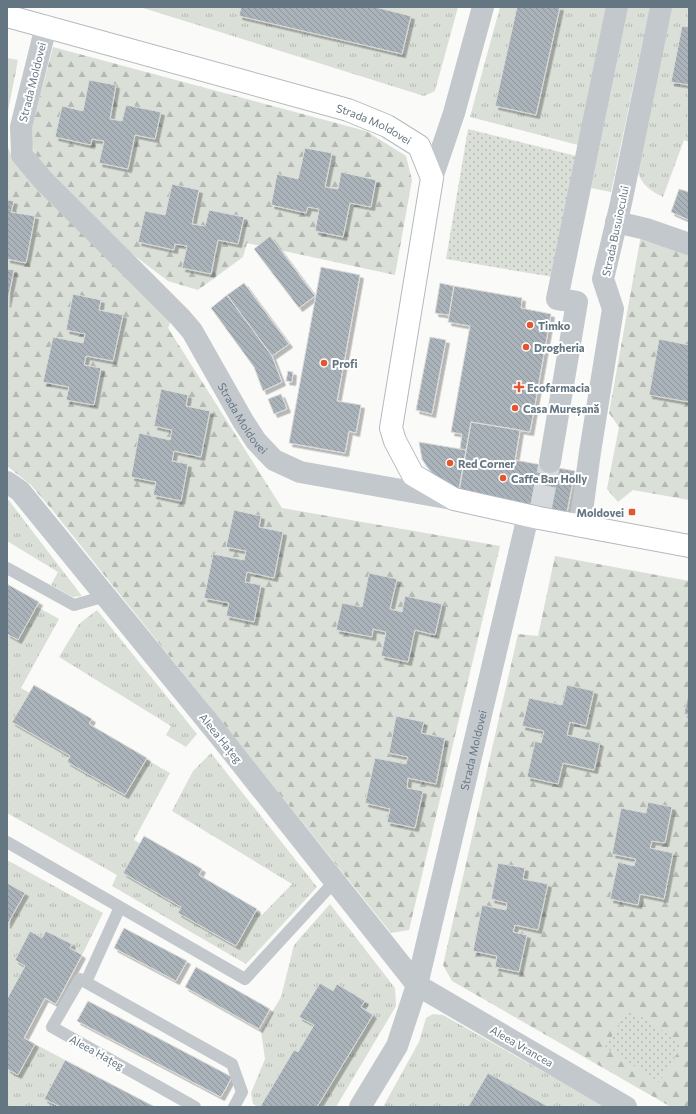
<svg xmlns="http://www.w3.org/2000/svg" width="696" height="1114" viewBox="0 0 696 1114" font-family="Commissioner,sans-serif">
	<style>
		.grass { fill: url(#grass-tufts) }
		.forest { fill: url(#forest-firs) }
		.park { fill: url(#park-dots) }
		.building { fill: url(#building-back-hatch); stroke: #dcdcda; filter: url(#shadow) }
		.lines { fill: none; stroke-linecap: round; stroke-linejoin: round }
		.street-tunnel { stroke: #d5d9db; stroke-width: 22; stroke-dasharray: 22 11; stroke-linecap: butt }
		.secondary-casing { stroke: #b3babf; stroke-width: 24 }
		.lane { stroke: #c3c8cc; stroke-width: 12 }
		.street { stroke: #c3c8cc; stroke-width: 22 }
		.secondary { stroke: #fff; stroke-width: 22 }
		.poi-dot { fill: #e4572e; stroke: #fff; stroke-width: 1.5 }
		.labels { text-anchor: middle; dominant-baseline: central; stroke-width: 4; stroke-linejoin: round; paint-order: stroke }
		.street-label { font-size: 11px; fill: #657683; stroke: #fff }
		.poi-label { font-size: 11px; font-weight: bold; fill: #657683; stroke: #fff; text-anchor: start }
	</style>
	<defs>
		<pattern id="grass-tufts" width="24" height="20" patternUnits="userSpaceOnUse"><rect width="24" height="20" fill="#dadfd7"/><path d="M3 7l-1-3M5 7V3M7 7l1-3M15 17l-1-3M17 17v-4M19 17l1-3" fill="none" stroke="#b4b9b4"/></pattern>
		<pattern id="forest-firs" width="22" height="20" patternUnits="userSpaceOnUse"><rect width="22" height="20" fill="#dadfd7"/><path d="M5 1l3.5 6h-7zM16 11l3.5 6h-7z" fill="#b4b9b4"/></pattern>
		<pattern id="park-dots" width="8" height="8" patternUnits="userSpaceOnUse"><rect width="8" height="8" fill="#dadfd7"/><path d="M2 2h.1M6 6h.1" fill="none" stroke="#b4b9b4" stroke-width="1.8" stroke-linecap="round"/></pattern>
		<pattern id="building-back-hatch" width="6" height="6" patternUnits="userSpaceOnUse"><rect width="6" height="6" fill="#aab3b9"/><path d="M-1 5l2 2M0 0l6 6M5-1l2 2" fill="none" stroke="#8e969c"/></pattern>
		<filter id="shadow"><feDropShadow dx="3.5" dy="3.5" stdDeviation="0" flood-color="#0004"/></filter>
	</defs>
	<rect width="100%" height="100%" fill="#fafaf8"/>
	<path class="grass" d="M140 7H458L435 91 424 96Z
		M500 7H607L578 145 470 117Z
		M628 7H650L611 192 591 188Z
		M671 7H689V142L684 140 663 197C645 188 640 182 635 162Z
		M7 498 82 596 73 597 51 585 58 572 7 541Z
		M7 590 59 619 21 688 170 773 134 840 262 915 292 884 172 811 193 771 211 753 317 887 246 964 112 886 117 875 7 813Z
		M97 610 197 734 186 747 166 735 171 726 59 657 79 624Z
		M7 860 103 913 82 955 70 948 71 944 46 931 42 938 30 932 15 960 25 966 7 999Z
		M330 904 395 988 396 1006 336 1107H258L253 1104 251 1093 265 1059 261 1031 281 997 294 945Z
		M433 1014 443 1015 606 1107H383L419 1042 426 1018Z
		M35 1044 65 1060 44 1098 61 1107H7V1069L18 1074Z"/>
	<path class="forest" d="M53 47 366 131 406 156 412 180 395 275 247 243 243 257 198 290 168 281 119 244 50 176 34 152 30 135Z
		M7 58 18 60 7 116Z
		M7 145 11 155 176 308 168 328 282 508 500 546 409 930 391 933 53 511 31 485 7 466Z
		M641 235 689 253V500L633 490 618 502 607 489 619 427 609 413Z
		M555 556 689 581V1107H671L452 981 443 965 518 634 538 636Z"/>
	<path class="park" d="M468 129 576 156 553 277 446 259Z
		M629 1009 683 1044 659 1082 605 1047Z"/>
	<path class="building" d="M241 7H375L411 16 402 54 239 16Z
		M517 7H560L536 115 495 106Z
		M682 26 689 27V85L671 82Z
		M89 80 116 85 110 119 122 121 126 105 161 112 155 139 135 135 128 169 99 163 104 141 92 139 91 145 55 137 62 106 83 111Z
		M305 148 332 153 325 187 338 189 341 172 376 180 371 207 350 203 343 237 315 231 319 209 308 207 306 213 271 205 277 174 298 179Z
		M172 184 199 190 192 224 205 226 209 210 244 217 238 244 218 240 211 274 182 268 187 246 175 244 174 250 138 242 145 211 165 215Z
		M679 189 689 192V220L671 212Z
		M7 200 14 201 11 212 35 216 26 263 7 259Z
		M270 236 315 296 299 308 254 249Z
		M321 267 360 275 337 401 361 405 356 433 349 431 345 453 289 443Z
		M7 269 14 270 7 304Z
		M244 283 289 344 272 356 227 295Z
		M440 283 454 286 449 315 435 313Z
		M454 286 522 298 521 308 551 314 530 432 471 422 466 450 460 449 462 434 451 432 470 326 448 322Z
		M73 294 101 300 99 310 123 315 113 361 86 356 84 365 101 368 94 405 66 400 69 387 43 382 53 337 83 343 85 334 66 330Z
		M227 295 272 356 282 382 263 391 254 367 211 308Z
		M430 337 446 340 432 414 416 410Z
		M659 339 689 345V402L649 395Z
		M288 371 293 372 292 382 286 381Z
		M161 389 188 395 186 406 210 411 201 457 174 451 172 461 188 464 181 501 153 495 156 482 131 477 139 433 170 440 172 430 154 426Z
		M281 394 287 409 274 414 268 399Z
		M471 422 520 430 515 460 575 471 567 512 459 492Z
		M419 442 466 450 459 489 433 474 427 467 422 459Z
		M234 510 261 516 259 527 283 532 274 578 247 572 245 582 261 585 254 622 226 616 229 603 204 598 213 554 244 560 246 551 226 547Z
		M369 573 397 579 390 609 402 612 405 596 442 604 435 635 415 630 408 662 381 656 386 632 373 629 372 637 336 630 342 603 362 607Z
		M7 584 39 602 18 640 7 634Z
		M34 685 92 719 89 724 147 758 125 795 67 762 70 756 12 722Z
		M567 685 594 691 586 726 570 722 567 735 600 743 594 770 563 763 558 784 527 777 535 741 541 743 544 731 522 726 529 698 562 705Z
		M689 691V715L684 714Z
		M396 716 424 722 421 733 445 738 436 784 408 778 407 788 423 791 415 828 387 822 390 809 365 803 375 758 406 764 408 757 389 753Z
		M648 802 672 807 665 843 652 841 650 848 673 853 664 899 640 894 638 905 610 899 618 862 634 866 636 859 612 854 621 808 646 813Z
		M144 836 202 869 199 875 257 909 236 946 178 913 181 907 123 873Z
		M498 863 525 868 523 879 548 884 538 930 515 925 513 932 527 935 519 972 495 967 497 956 473 951 482 905 506 910 507 903 491 899Z
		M7 883 25 893 7 925Z
		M124 928 187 961 176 981 114 948Z
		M30 931 42 938 46 931 72 944 70 948 82 955 56 1004 45 998 24 1038 35 1044 18 1075 7 1069V999L25 966 15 960Z
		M196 967 270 1009 259 1029 185 987Z
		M320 983 333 991 337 984 365 1001 361 1007 373 1015 317 1107H260L294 1050 298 1052 314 1025 299 1017Z
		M88 1001 232 1077 221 1097 77 1021Z
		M65 1060 155 1107H61L44 1099Z
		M488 1073 549 1107H468Z"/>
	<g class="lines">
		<path class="street-tunnel" d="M541 507 549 466"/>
		<defs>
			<g id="secondary">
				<path id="s3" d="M7 16 348 110 387 126 419 146 432 178 391 428 395 441 413 475 454 499 539 518 689 546"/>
			</g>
		</defs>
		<use href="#secondary" class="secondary-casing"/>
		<path class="lane" d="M7 568 74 605 106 596
			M7 842 245 979 335 881
			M86 982 120 907
			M195 1107 52 1027 80 979 232 1064 242 1092 234 1107"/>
		<g class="street">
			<path id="s1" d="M46 26 21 127 22 155 42 179 180 317 192 331 243 421 256 441 274 460 300 472 452 499"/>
			<path d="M432 178 454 113 483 7"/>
			<path d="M616 222 646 229 689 244"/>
			<path d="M550 462 577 302 557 299 617 7"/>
			<path d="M7 482 20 491 218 734 417 985 626 1107"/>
			<path d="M580 526 590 452 613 309 603 279 621 203 661 7"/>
			<path id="s2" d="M360 1107 397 1046 417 985 528 516"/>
		</g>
		<use href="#secondary" class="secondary"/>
	</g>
	<g class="poi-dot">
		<circle cx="530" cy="325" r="4"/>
		<circle cx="526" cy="347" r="4"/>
		<circle cx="324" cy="363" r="4"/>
		<path d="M517 381h4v4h4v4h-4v4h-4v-4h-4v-4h4z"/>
		<circle cx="515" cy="408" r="4"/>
		<circle cx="450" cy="463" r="4"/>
		<circle cx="503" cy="478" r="4"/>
		<rect x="628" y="508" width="8" height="8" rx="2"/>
	</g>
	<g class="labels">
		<g class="street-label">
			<text transform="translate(32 82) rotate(-76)">Strada Moldovei</text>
			<text stroke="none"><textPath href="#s3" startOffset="383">Strada Moldovei</textPath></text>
			<text transform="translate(615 231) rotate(-78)">Strada Busuiocului</text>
			<text stroke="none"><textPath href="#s1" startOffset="478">Strada Moldovei</textPath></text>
			<text transform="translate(221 738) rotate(51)">Aleea Hațeg</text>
			<text stroke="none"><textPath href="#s2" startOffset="377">Strada Moldovei</textPath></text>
			<text transform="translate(522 1046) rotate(30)">Aleea Vrancea</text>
			<text transform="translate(97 1052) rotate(29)">Aleea Hațeg</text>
		</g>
		<g class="poi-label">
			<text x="538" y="325">Timko</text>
			<text x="534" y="347">Drogheria</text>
			<text x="332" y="363">Profi</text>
			<text x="527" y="387">Ecofarmacia</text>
			<text x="523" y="408">Casa Mureșană</text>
			<text x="458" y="463">Red Corner</text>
			<text x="511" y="478">Caffe Bar Holly</text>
			<text x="624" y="512" text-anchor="end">Moldovei</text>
		</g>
	</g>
	<rect width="696" height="1114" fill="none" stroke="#657683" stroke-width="16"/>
</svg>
